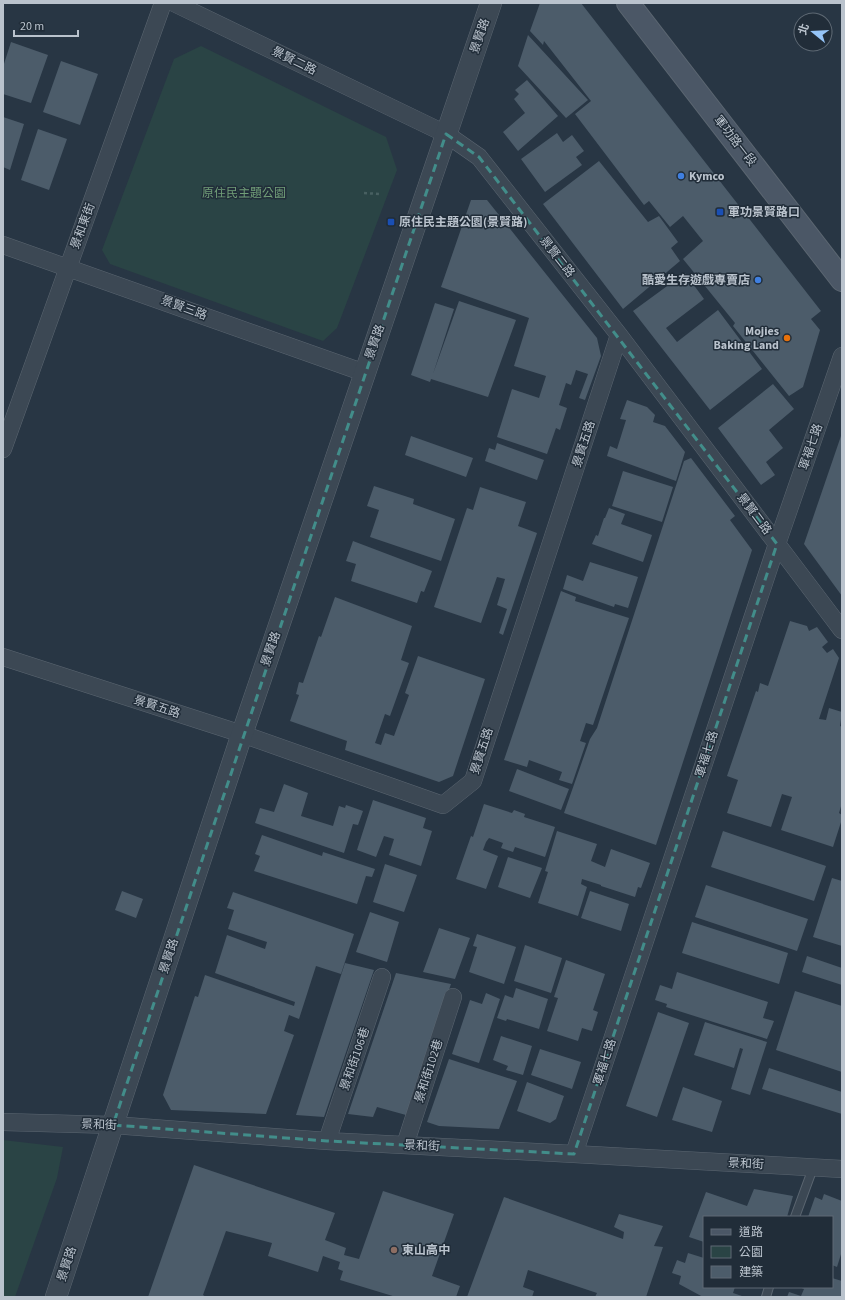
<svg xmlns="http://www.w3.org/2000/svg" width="845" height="1300" viewBox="0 0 845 1300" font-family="'Source Sans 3','Noto Sans TC',sans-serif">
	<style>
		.green { fill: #2a4445 }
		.building { fill: #4c5c6a }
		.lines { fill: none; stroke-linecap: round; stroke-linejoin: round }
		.service-casing { stroke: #5b6671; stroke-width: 10 }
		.minor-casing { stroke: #5b6671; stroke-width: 18 }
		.tertiary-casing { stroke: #5b6671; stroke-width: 22 }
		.secondary-casing { stroke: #5b6671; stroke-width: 24 }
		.path { stroke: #486061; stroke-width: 2.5; stroke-dasharray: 3 3; stroke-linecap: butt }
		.service { stroke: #3c4854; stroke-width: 8 }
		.minor { stroke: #3c4854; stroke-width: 17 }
		.tertiary { stroke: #3c4854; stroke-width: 21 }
		.secondary { stroke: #4b5766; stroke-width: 22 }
		.marked { fill: none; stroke: #428d8a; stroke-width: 3; stroke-dasharray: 8 5; stroke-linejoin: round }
		.shop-dot { fill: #3f7fe0; stroke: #212d39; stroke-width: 1.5 }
		.transit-dot { fill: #1a4fb4; stroke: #212d39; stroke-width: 1.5 }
		.food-dot { fill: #e8710a; stroke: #212d39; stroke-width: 1.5 }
		.education-dot { fill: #8d6e63; stroke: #212d39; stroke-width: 1.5 }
		.labels { text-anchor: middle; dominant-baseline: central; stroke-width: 3; stroke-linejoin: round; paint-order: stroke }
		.street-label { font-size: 12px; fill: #bac3cd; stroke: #212d39 }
		.poi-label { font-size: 12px; font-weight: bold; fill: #bac3cd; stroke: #212d39; text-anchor: start }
		.park-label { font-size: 12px; fill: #719e78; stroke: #212d39 }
	</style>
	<rect width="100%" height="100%" fill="#283644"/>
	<path class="green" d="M201 46 386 137 397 170 337 328 323 341 110 264 102 250 174 59Z
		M3 1140 63 1147 57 1178 15 1297H3Z"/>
	<path class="building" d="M540 3H581L821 311 811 319 820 330 803 387 789 396 733 326 735 323 683 259 703 241 683 216 670 227 649 201 644 205 575 114 591 101 544 41 543 45 530 31Z
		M528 35 588 100 566 118 518 66Z
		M11 42 48 55 31 103 3 94V67Z
		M61 61 98 74 80 125 43 112Z
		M527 80 558 116 518 151 503 132 525 113 514 99 519 94 515 90Z
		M3 117 24 124 10 170 3 167Z
		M38 129 67 139 49 190 21 180Z
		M557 133 563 142 572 135 584 151 576 157 582 165 545 192 521 159Z
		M599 161 648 222 659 216 678 242 671 248 680 261 623 309 543 204Z
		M471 200H487L597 338 601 356 585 400 579 398 588 374 576 370 571 385 566 383 559 405 567 408 560 430 556 428 547 454 497 437 512 389 539 398 546 376 514 366 529 318 441 287Z
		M685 273 704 299 666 328 677 342 718 310 762 369 710 410 633 311Z
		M459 301 516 320 488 397 431 379 430 382 411 375 435 303 454 309 433 374Z
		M773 384 794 409 769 430 783 448 766 462 775 475 761 485 718 428Z
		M627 400 647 407 655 415 653 422 665 426 685 452 676 481 607 456 610 446 617 449 626 420 620 419Z
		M842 433V596L804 544Z
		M411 436 473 458 466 477 405 455Z
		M497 443 544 460 537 480 485 461 489 448 495 450Z
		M691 458 735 516 730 520 752 550 656 845 564 813 590 739 597 728 684 461Z
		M623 471 673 487 662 522 612 506Z
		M374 486 414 499 413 504 455 519 441 561 370 537 379 510 367 506Z
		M480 487 526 502 518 526 537 533 503 635 499 633 507 609 497 605 505 579 497 577 481 623 434 607 467 508 473 510Z
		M609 508 625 514 621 524 652 535 643 562 592 544 596 535 598 536 604 518H605Z
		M353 541 432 571 424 592 421 591 417 603 351 581 356 564 346 561Z
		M590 562 638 577 628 608 615 604 614 607 563 589 567 575 583 581Z
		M561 591 576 597 575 601 629 618 593 725 586 723 580 741 586 743 572 784 559 780 562 772 529 760 527 767 504 760Z
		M335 597 412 626 401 660 409 663 390 716 385 714 375 743 381 745 385 733 394 736 409 695 405 693 418 656 485 679 453 776 439 782 345 750 347 741 290 721 299 695 296 694 299 682 303 683 319 636 321 637Z
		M790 621 807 626 809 631 817 627 828 642 822 647 827 653 833 649 839 658 819 719 826 720 829 708 842 712 840 726 842 727V803L839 813 842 815V819L833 847 781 830 792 797 782 794 771 827 727 813 738 780 727 776 756 691 758 692 760 683 768 686Z
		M517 769 569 789 561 810 509 791Z
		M284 784 308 793 301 816 333 826 339 806 345 808 346 805 363 811 358 825 353 824 344 853 255 823 260 808 274 812Z
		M373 800 426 818 423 828 432 831 421 866 389 855 394 839 384 836 376 857 357 850Z
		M484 804 512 813 514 810 525 814 524 817 555 827 545 857 515 847 513 852 501 848 503 843 489 838 486 842 483 850 498 856 486 889 456 879 471 836 473 837Z
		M557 831 597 844 591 861 605 867 611 849 650 863 641 888 638 887 635 897 601 886V885L582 879 581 884 587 887 578 916 538 903 548 872 545 871Z
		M723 831 826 866 814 901 711 867Z
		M262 835 322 856 323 852 375 869 372 877 366 876 357 904 254 871 260 856 255 854Z
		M508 857 542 868 530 898 498 887Z
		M385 864 417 875 404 912 373 902Z
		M832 878 842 881V946L813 937Z
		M706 885 808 919 797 951 695 917Z
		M122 891 143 899 136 918 115 910Z
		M590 891 629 904 621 931 581 918Z
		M233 892 354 934 341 974 316 966 299 1019 289 1015 284 1031 294 1035 266 1114 171 1110 163 1095 195 996 198 997 205 975 294 1006 295 1002 215 973 227 935 265 949 267 942 228 929 234 910 227 908Z
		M370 912 399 922 387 962 356 952Z
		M692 922 788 953 779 984 682 953Z
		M439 928 470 938 455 979 423 972Z
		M477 934 516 947 504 984 469 972 477 947 473 946Z
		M525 945 562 958 551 993 514 981Z
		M807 956 842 968V985L802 972Z
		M566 960 605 974 593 1010 598 1012 592 1031 582 1028 578 1041 547 1031 558 998 554 997Z
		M345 963 374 970 324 1117 296 1115Z
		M677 972 768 1002 763 1018 774 1021 767 1039 666 1007 667 1004 655 1000 660 985 672 989Z
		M396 973 451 984 406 1115 377 1107 373 1117 348 1114Z
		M516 988 548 999 539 1029 507 1019 506 1021 497 1018 505 995 513 998Z
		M795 991 842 1006V1072L776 1050Z
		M486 993 500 999 479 1063 452 1054 470 1000 482 1004Z
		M658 1012 689 1023 657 1117 626 1106Z
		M705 1022 767 1042 750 1095 731 1089 743 1049 740 1048 734 1068 694 1055Z
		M501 1036 532 1046 523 1075 506 1070 508 1066 493 1060Z
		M540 1049 581 1062 572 1089 531 1075Z
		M449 1059 517 1081 499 1129 439 1126 427 1122Z
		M769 1068 842 1092V1114L762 1089Z
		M527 1082 564 1096 556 1119 550 1123 517 1111Z
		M683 1087 722 1101 712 1132 672 1120Z
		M194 1165 335 1213 325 1240 346 1248 344 1255 359 1259 383 1191 454 1214 432 1276 460 1286 456 1297H396L340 1280 343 1271 338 1269 340 1262 323 1256 318 1272 268 1256 272 1243 226 1231 203 1295 206 1297H148Z
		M754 1189 793 1196 787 1217H704V1242L689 1237 706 1192 747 1206Z
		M824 1194 842 1201V1251L837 1267 832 1265V1217H808L815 1197 822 1200Z
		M504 1197 623 1239 624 1232 614 1227 619 1214 663 1226 654 1246 663 1247 646 1297H595L597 1293 528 1270 523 1287 534 1291 532 1297H467Z
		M688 1253 704 1258V1287H735L733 1293 745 1297H703L679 1284 681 1276 672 1273 677 1260 685 1263Z
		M832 1278 842 1281V1297H787L789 1292 801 1296 804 1289 799 1287H832Z"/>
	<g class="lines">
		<defs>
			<path id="service" d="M795 1217 813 1168
				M766 1297 769 1287"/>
			<path id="minor" d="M174 3 446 134 479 157 619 335 842 630
				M3 245 365 373
				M3 449 163 3
				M3 657 242 734 443 805 473 781 619 335
				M3 1122 113 1125 327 1141 574 1154 842 1169
				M327 1141 382 977
				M405 1145 453 997
				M574 1154 777 544 842 356"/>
			<path id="tertiary" d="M56 1297 242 734 491 3"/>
			<path id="secondary" d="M628 3 842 280"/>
		</defs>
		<use href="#service" class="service-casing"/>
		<use href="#minor" class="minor-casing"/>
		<use href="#tertiary" class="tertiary-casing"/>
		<use href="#secondary" class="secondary-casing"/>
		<path class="path" d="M364 193 379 194"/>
		<use href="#service" class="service"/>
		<use href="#minor" class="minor"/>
		<use href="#tertiary" class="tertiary"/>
		<use href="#secondary" class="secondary"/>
	</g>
	<path class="marked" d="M446 134 479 157 777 544 574 1154 327 1141 113 1125Z"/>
	<g class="shop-dot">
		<circle cx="681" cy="176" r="4"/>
		<circle cx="758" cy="280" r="4"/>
	</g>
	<g class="transit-dot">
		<rect x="716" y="208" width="8" height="8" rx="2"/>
		<rect x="387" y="218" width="8" height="8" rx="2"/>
	</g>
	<circle class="food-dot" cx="787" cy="338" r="4"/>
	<circle class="education-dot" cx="394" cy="1250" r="4"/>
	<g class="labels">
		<g class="street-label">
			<text transform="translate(480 36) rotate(-71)">景賢路</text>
			<text transform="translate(294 61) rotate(26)">景賢二路</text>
			<text transform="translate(735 141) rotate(52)">軍功路一段</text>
			<text transform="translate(83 226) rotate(-70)">景和東街</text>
			<text transform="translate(557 257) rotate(52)">景賢二路</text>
			<text transform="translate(184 308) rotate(20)">景賢三路</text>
			<text transform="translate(375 342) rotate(-71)">景賢路</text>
			<text transform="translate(584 444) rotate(-72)">景賢五路</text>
			<text transform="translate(811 447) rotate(-71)">軍福七路</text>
			<text transform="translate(754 514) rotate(53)">景賢二路</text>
			<text transform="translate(271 649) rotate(-71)">景賢路</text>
			<text transform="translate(157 707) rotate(18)">景賢五路</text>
			<text transform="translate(482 751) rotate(-72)">景賢五路</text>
			<text transform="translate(707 754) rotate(-72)">軍福七路</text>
			<text transform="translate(169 956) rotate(-72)">景賢路</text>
			<text transform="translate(355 1059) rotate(-71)">景和街106巷</text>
			<text transform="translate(605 1062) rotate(-72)">軍福七路</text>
			<text transform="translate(429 1071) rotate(-72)">景和街102巷</text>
			<text transform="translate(99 1125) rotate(2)">景和街</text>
			<text transform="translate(422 1146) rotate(3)">景和街</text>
			<text transform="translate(746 1164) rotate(3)">景和街</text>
			<text transform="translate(67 1264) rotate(-72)">景賢路</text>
		</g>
		<g class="poi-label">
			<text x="689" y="176">Kymco</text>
			<text x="728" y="212">軍功景賢路口</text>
			<text x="399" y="222">原住民主題公園(景賢路)</text>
			<text x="750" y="280" text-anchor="end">酷愛生存遊戲專賣店</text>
			<text x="779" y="331" text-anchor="end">Mojies<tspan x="779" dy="14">Baking Land</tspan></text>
			<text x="402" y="1250">東山高中</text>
		</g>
		<g class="park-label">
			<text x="244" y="193">原住民主題公園</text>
		</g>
	</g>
	<rect width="845" height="1300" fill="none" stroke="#bac3cd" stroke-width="8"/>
	<rect x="703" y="1216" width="130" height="72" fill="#212d39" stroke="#5e6974"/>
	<rect x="711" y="1229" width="20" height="6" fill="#4b5766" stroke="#5e6974"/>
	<text x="739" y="1236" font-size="12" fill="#bac3cd">道路</text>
	<rect x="711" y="1246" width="20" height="12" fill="#2a4445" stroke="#5e6974"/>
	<text x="739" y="1256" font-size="12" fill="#bac3cd">公園</text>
	<rect x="711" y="1266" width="20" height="12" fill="#4c5c6a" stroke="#5e6974"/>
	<text x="739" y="1276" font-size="12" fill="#bac3cd">建築</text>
	<g transform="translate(813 32) rotate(288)"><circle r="19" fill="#212d39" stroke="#5e6974"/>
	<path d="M0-3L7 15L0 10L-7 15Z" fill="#95c4f7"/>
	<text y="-6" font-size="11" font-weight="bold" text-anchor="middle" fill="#bac3cd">北</text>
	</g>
	<path d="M14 30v6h64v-6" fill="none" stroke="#bac3cd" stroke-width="2"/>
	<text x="20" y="30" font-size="12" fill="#bac3cd" stroke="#212d39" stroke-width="3" paint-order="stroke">20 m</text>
</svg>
